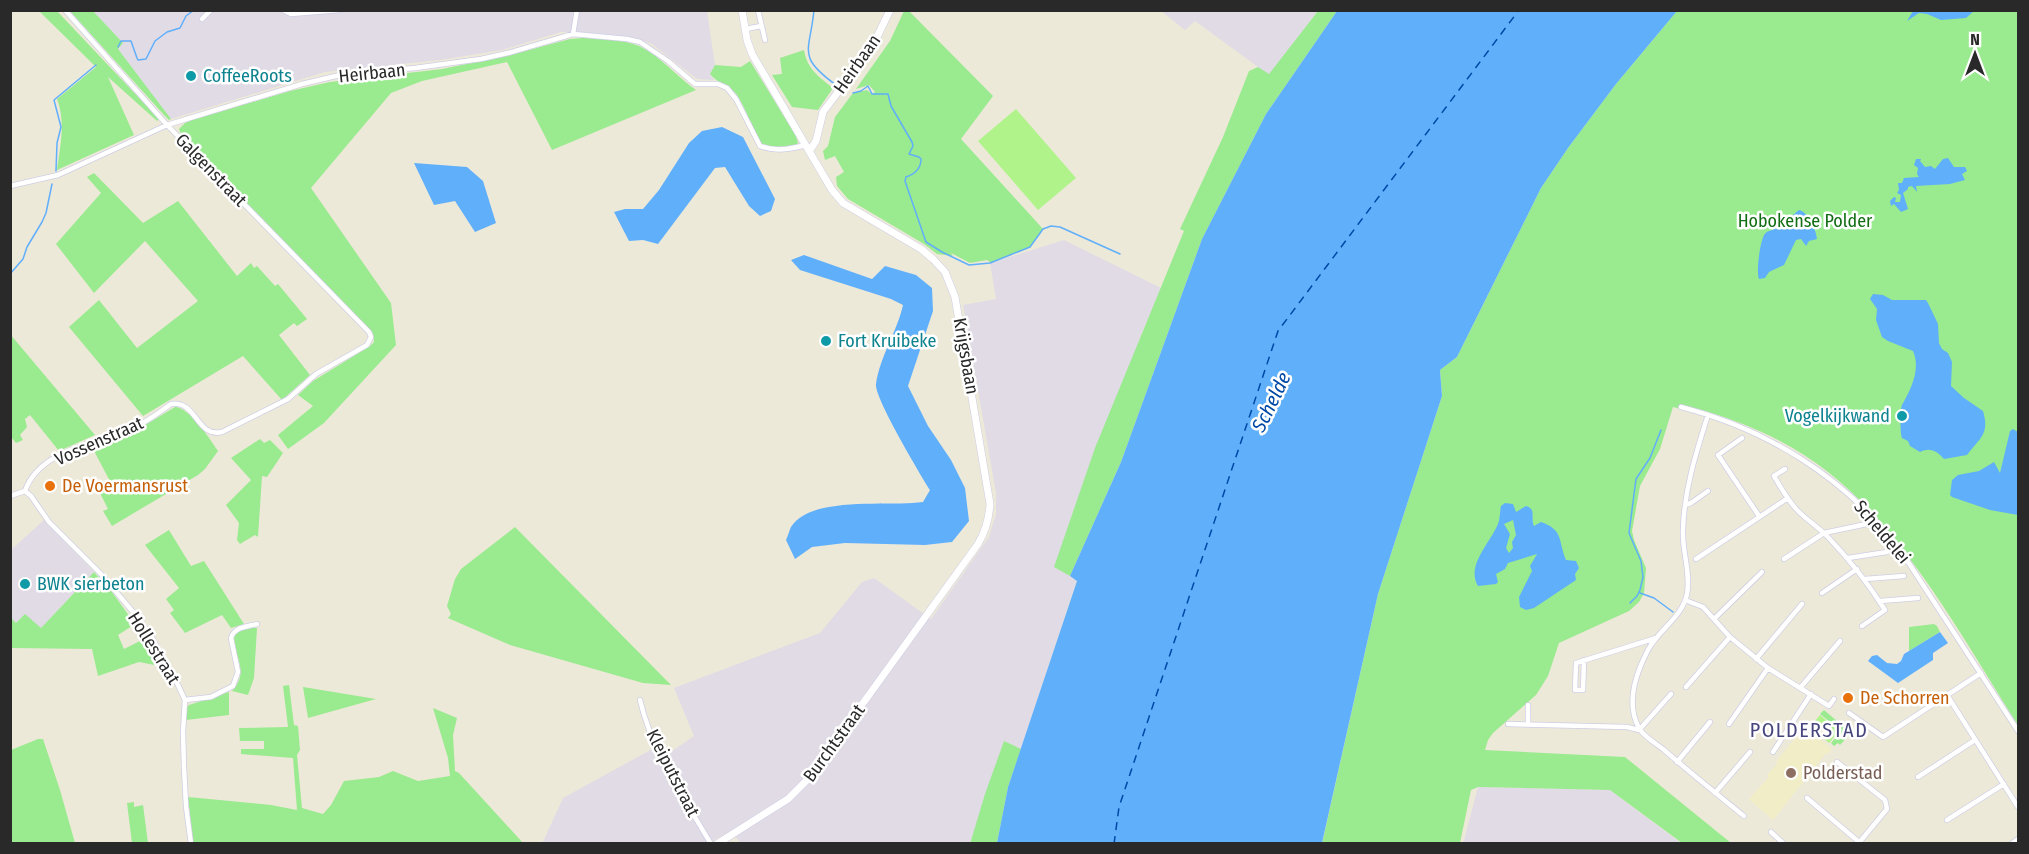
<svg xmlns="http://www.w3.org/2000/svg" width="2029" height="854" viewBox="0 0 2029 854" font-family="'Fira Sans Condensed',sans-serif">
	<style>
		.industrial { fill: #e0dbe5 }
		.education { fill: #f1edc6 }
		.green { fill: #9aea8f }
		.pitch { fill: #aff38a }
		.water { fill: #60affb; fill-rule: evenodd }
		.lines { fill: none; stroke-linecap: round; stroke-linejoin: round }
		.stream { stroke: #60affb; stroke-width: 1.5 }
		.ferry { stroke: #0048a6; stroke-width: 1.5; stroke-dasharray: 8 6; stroke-linecap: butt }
		.street-casing { stroke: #cfcee4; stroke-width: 6 }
		.secondary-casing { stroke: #cfcee4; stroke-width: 8 }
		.street { stroke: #fff; stroke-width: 4.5 }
		.secondary { stroke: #fff; stroke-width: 7 }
		.culture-dot { fill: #0f9aa8; stroke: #fff; stroke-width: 2 }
		.food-dot { fill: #e8710a; stroke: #fff; stroke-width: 2 }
		.education-dot { fill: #8d6e63; stroke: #fff; stroke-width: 2 }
		.labels { text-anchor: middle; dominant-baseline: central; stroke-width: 5; stroke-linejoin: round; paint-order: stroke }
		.street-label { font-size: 18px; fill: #292929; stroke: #fff }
		.culture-label { font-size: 18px; fill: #0d838f; stroke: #fff; text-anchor: start }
		.park-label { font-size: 18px; fill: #126d13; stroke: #fff }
		.food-label { font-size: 18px; fill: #c56008; stroke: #fff; text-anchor: start }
		.education-label { font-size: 18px; fill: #785e54; stroke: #fff; text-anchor: start }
		.water-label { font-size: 20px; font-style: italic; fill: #0048a6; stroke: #fff }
		.neighbourhood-label { font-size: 20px; letter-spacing: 1.5px; fill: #47457e; stroke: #fff }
	</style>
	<rect width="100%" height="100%" fill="#ede9d9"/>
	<path class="industrial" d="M93 11H707L715 65 710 74 714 80 697 79 652 44 636 38 583 32H561L502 50 440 60 325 72 171 119 117 48 123 43Z
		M1161 11H1318L1269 75 1195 21 1185 30Z
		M1064 240 1161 288 1139 340 1077 580 1021 749 1005 742 970 843H741L730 831 709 843 542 844 563 798 654 748 659 760 694 736 674 688 820 633 862 582 874 578 931 619 989 537 996 514V493L963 305 996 299 990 263Z
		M44 520 94 572 41 628 16 623 11 618V550Z
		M1478 787 1610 790 1681 843 1463 844Z"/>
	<path class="education" d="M1805 726 1832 749 1828 754 1826 753 1773 820 1749 799 1769 777 1767 775 1776 765 1778 759Z"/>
	<path class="green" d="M39 11H57L159 119 157 121 108 77 134 135 57 170C60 147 66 122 57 99L96 67Z
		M70 11H93L123 43 118 49 171 119 169 120 165 116Z
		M904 11H909L993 96 961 139 1043 229 1030 247 991 263 987 260 970 263 951 253 953 256 937 254 924 244 848 199 837 186 836 177 844 172 835 156 825 160 823 151 828 146 835 117 853 93 867 90 872 94 875 92 869 85 856 89 890 41Z
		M1318 11H1337L1266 114 1202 239 1121 462 1070 576 1054 567 1095 448 1184 231 1180 229 1223 137 1249 71 1258 67 1269 74Z
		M1677 11H2018V725C1964 641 1908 535 1828 472 1788 441 1743 421 1694 408L1692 412 1673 407 1660 449 1640 486 1632 531 1634 540 1646 568 1644 593 1639 602 1629 611 1559 643 1548 676 1536 695 1493 733 1488 740 1485 750 1625 757 1731 843H1682L1610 790 1478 787 1471 790 1460 843 1322 844 1378 594 1442 396 1440 370 1457 357 1541 188 1568 148 1616 84Z
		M583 38C602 39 622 39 639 46 661 56 677 77 696 90L552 150 507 62 422 81 391 93 311 188 391 303 396 345 324 423 288 449 278 435 313 406 298 395 313 381 370 346 374 342 373 333 182 137 179 129 185 123 192 120 290 91 330 82 442 69 506 56 570 39Z
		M804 50C807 69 819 77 833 88L818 110 792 107 772 75 782 74 780 58Z
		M750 61 796 136 798 143 797 145 775 147 762 144C752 129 747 110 737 95 729 85 717 83 710 74L715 65 741 67Z
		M94 173 143 223 178 201 237 276 251 263 254 268 257 266 275 286 278 284 307 319 297 326 294 323 279 335 310 375 282 400 243 356 143 416 69 327 99 300 137 348 198 301 145 241 94 293 56 244 101 193 87 177Z
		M10 334 95 435 59 451 30 415 25 419 27 427 20 435 23 440 16 443 11 437Z
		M175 407C189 407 210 439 218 451L205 469 198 475 112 526 103 511 108 509 99 491 112 485 92 447 142 427Z
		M260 439 264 443 270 440 283 453 267 477 262 476 258 537 255 535 240 544 237 540 239 523 226 505 251 480 231 458Z
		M515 527 671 685 643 683 510 645 448 618 451 614 447 606 455 579 461 569Z
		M169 530 191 566 204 561 244 624 231 628 222 615 185 633 170 613 174 610 166 599 179 588 145 545Z
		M94 572 112 592 135 624 118 635 124 649 148 637 165 667 139 662 98 676 92 649 11 648V618L16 623 25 614 41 628Z
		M1934 624 1937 626 1940 632 1909 651V627Z
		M249 628H257L254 678 248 695 232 691C250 671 234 658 234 636L240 630Z
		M289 685 294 725 298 726 300 750 297 755 302 808 323 814 331 805 344 781 379 777 393 771 418 781 450 776 448 758 433 708 457 718 453 735 455 771 459 773 523 843H193L188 797 271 805 297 810 293 758 241 754V749H264V741H240L239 728 288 727 283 686Z
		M303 687 376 699 308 718Z
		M229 692V715L186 720 187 707 189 705Z
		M1824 710 1851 733 1840 745 1838 743 1834 746 1831 743 1841 731 1820 714Z
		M38 739H43L60 790 75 843H11V750Z
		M1004 741 1021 749 1008 787 997 843 970 844 985 794Z
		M134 802V807L143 805 148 843H132L127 803Z"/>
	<path class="pitch" d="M1016 109 1076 178 1038 210 978 141Z
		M1820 715 1827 721 1818 733 1810 727Z
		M1832 725 1839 731 1829 743 1822 737Z"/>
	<path class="water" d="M1337 11H1677L1616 84 1568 148 1541 188 1457 357 1440 370 1442 396 1378 594 1322 843H997L1008 787 1077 581 1070 576 1121 462 1202 239 1266 114Z
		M1913 11V10L1974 11 1966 18 1941 20 1927 14 1919 13 1907 21Z
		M722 127 743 137 775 199 771 211 760 216 749 206 725 167 715 168 658 244 643 240 629 241 614 212 625 209H643L659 190 689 143 702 131Z
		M1948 158 1954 167H1965L1967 171 1962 174 1965 180 1950 184 1916 186 1917 192 1912 186 1908 187V189L1903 193 1908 209 1901 212 1894 204 1891 206 1890 201 1894 197 1896 198 1895 202H1900L1901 195 1897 193 1899 190 1898 183H1902L1904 178 1919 177 1917 174 1918 168 1914 165 1916 159H1921L1920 161 1925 167 1931 166 1935 169 1943 159Z
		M414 163 467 167 483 181 496 223 475 232 455 201 434 205Z
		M1799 210C1808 212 1816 229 1817 239L1809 241 1806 246 1801 239 1796 240 1784 265 1769 272 1765 278 1759 279C1756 271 1760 243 1764 235 1767 231 1768 231 1773 230V225L1778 223 1783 217 1787 220Z
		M804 255 872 279 885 266 916 275 932 288 933 311 908 386 928 426 951 460 965 488 969 521 952 542 925 545 845 543 812 547 795 559 786 540C788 536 789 531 791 527 811 495 889 507 923 502L930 490C920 474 874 397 876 384 880 356 897 332 903 305L891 299 800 270 791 260Z
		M1873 294 1883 295 1892 300H1926L1928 303 1938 324 1939 343 1942 349 1948 353 1952 362 1951 386 1964 398 1983 411C1990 434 1980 438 1967 455L1944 459C1937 451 1930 447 1920 452L1910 446 1908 441 1902 438C1900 433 1900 409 1902 405 1911 389 1921 369 1913 351L1888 341 1882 337 1876 320 1877 309 1870 299Z
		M2013 429 2018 432V515L1990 510 1952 497 1950 495 1952 480 1958 475 1979 471 1994 462 2000 473 2010 431Z
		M1505 503 1513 504 1516 512 1526 506C1537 509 1530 518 1534 526L1541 522C1564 530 1558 541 1566 560L1576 561 1579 568 1575 574 1576 580 1534 608 1526 610 1520 607 1519 597 1532 571 1530 566 1537 554 1508 563 1505 569 1496 574 1498 582 1496 584 1478 586C1465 564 1493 541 1499 521 1500 516 1500 511 1501 506ZM1513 520 1516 535 1512 542 1513 548 1509 553 1506 548 1510 534 1504 524Z
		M1940 632 1948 643 1933 653V660L1898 683 1868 661 1872 656 1877 655 1887 663 1897 664 1901 661 1904 654Z"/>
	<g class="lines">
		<path class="stream" d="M814 10C810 52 796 56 836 85
			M118 47 121 41H131L137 58 138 60 146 59 155 41 167 32 180 28 186 16 194 10
			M853 93 861 91 868 86 872 94H888L891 106 912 142 913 146 909 154 919 157 921 159C921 169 915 174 906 177L905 181 926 242 942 252 969 265 990 263 1030 247 1043 229 1051 226 1060 227 1120 254
			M56 171 57 143 61 127 54 100 96 65
			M10 274 23 259 27 247 42 222 46 213 52 184
			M1640 593 1654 598 1673 612
			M1630 603 1637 596 1640 590 1643 577 1641 561 1629 533 1636 479 1650 458 1661 430"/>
		<path class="ferry" d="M1114 844 1119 807 1278 331 1519 10"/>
		<defs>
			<path id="street" d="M283 10 291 14 339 10
				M758 10 765 40
				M202 19 211 10
				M746 29 761 26
				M573 34 577 10
				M10 186 58 175 167 125 302 84 340 75 415 68 481 59 508 53 573 34 627 39 640 42 668 61 695 84H718L727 88 736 99 760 146C775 152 791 149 806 145
				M1681 407C1767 429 1844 477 1899 548L2018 731
				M1708 415C1696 453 1684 490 1683 530 1682 552 1691 573 1687 594 1682 618 1659 629 1648 650 1636 673 1625 703 1639 728 1643 736 1655 743 1663 749 1689 772 1717 794 1744 816
				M1742 438 1718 455 1759 516
				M1785 469 1774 476C1781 488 1788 501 1798 511 1807 520 1818 527 1827 536 1849 559 1868 583 1885 610L1862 626
				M25 491C40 448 99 444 135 427 148 421 160 412 171 404 197 400 196 438 222 432L288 399 316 374 367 345 371 337 369 332 167 125 65 10
				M25 491 31 496 49 522 100 573 139 619 151 636 178 685 185 700 183 732 184 768 186 806 191 844
				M10 496 25 491
				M1685 505 1691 503 1708 491
				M1848 558 1887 552
				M1696 559 1788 498
				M1784 559 1824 533 1876 522
				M1865 579 1904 576
				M1822 593 1857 569
				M1685 600 1703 607 1730 637 1768 668 1829 706 1834 699
				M1880 601 1918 598
				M1714 619 1762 572
				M1756 659 1802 604
				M1584 660 1583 690H1575L1576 663 1656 638
				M1686 687 1730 637
				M1800 688 1840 641
				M1947 695 2018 807
				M185 700 211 697 233 686 238 672 231 638C234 627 246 627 257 624
				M640 700C652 752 684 798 711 844
				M1849 713 1883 737 1981 673
				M1508 724 1627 727 1639 730 1671 694
				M1729 724 1768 668
				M1528 725V705
				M1773 752 1811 694
				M1677 762 1710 722
				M1837 762 1885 800 1887 809 1858 844
				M1918 777 1975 740
				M1715 793 1750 752
				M1807 798 1859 842
				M1947 820 2004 784
				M1771 832 1784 844
				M2011 844 2018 839"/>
			<path id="secondary" d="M810 150 816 141 823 112 868 52 878 35 890 10
				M717 844 788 799 809 778 978 544C986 531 989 519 990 504L955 297 945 272 933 259 921 249 843 203 832 190 752 54 747 40 742 10"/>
		</defs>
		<use href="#street" class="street-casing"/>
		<use href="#secondary" class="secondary-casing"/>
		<use href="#street" class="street"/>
		<use href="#secondary" class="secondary"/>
	</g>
	<g class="culture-dot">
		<circle cx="191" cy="76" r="6"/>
		<circle cx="826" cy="341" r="6"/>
		<circle cx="1902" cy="416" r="6"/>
		<circle cx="25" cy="584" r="6"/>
	</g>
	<g class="food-dot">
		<circle cx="50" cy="486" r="6"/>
		<circle cx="1848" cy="698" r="6"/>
	</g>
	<circle class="education-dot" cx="1791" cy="773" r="6"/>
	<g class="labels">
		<g class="street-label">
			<text transform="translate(857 64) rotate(-55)">Heirbaan</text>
			<text transform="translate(372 73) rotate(-6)">Heirbaan</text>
			<text transform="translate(211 170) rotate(46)">Galgenstraat</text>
			<text transform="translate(966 356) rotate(80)">Krijgsbaan</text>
			<text transform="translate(99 441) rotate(-24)">Vossenstraat</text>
			<text transform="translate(1882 532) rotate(50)">Scheldelei</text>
			<text transform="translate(154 648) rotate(58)">Hollestraat</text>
			<text transform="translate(834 743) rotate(-54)">Burchtstraat</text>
			<text transform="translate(673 773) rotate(63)">Kleiputstraat</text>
		</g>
		<g class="culture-label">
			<text x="203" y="76">CoffeeRoots</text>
			<text x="838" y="341">Fort Kruibeke</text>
			<text x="1890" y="416" text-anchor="end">Vogelkijkwand</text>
			<text x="37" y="584">BWK sierbeton</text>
		</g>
		<g class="park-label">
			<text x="1805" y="221">Hobokense Polder</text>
		</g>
		<g class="food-label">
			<text x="62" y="486">De Voermansrust</text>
			<text x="1860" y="698">De Schorren</text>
		</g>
		<g class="education-label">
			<text x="1803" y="773">Polderstad</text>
		</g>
		<g class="water-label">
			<text transform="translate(1271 402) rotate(-64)">Schelde</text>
		</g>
		<g class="neighbourhood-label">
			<text x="1809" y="730">POLDERSTAD</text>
		</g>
	</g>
	<rect width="2029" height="854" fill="none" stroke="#292929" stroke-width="24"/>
	<g transform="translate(1975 54)" stroke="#ffffff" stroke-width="4.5" paint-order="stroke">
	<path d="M0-4.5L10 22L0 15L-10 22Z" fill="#292929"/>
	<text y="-9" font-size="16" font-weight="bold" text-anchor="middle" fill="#292929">N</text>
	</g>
</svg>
